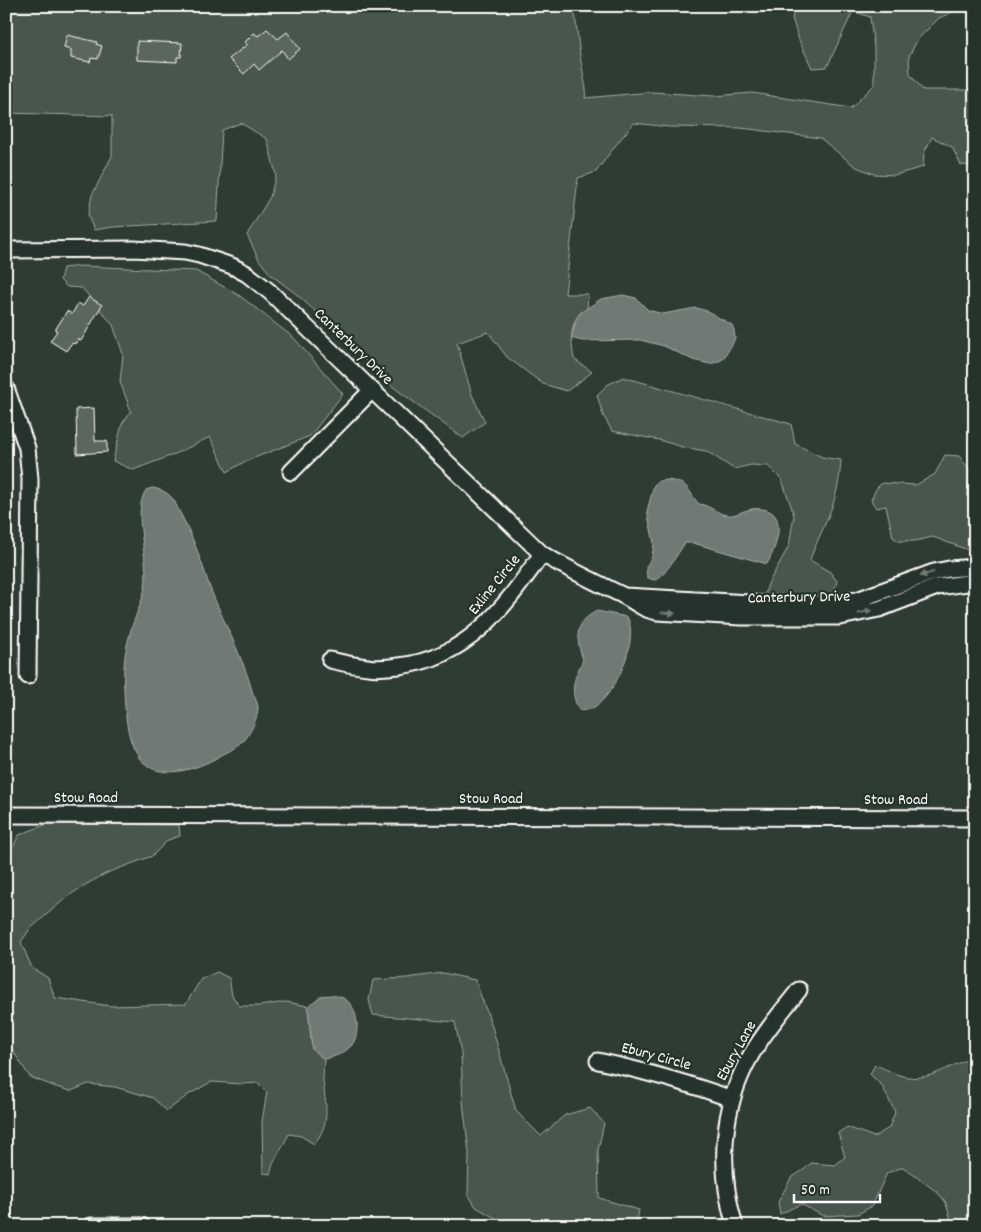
<svg xmlns="http://www.w3.org/2000/svg" width="981" height="1232" viewBox="0 0 981 1232" font-family="Dekko,sans-serif">
	<style>
		.green { fill: #4a544f; stroke: #a4aaa7 }
		.water { fill: #707975; stroke: #a9afac }
		.building { fill: #5b6661; stroke: #fff }
		.lines { fill: none; stroke-linecap: round; stroke-linejoin: round }
		.minor-casing { stroke: #fff; stroke-width: 19 }
		.minor { stroke: #26332d; stroke-width: 15 }
		.oneway { fill: #727a76 }
		.labels { text-anchor: middle; dominant-baseline: central; stroke-width: 4.5; stroke-linejoin: round; paint-order: stroke }
		.street-label { font-size: 16px; fill: #fff; stroke: #26332d }
	</style>
	<rect width="100%" height="100%" fill="#2f3b35"/>
	<filter id="ink" filterUnits="userSpaceOnUse"><feTurbulence type="fractalNoise" baseFrequency=".02" numOctaves="2"/><feDisplacementMap in="SourceGraphic" scale="10" xChannelSelector="R" yChannelSelector="G"/><feConvolveMatrix kernelMatrix="1 2 1 2 8 2 1 2 1" color-interpolation-filters="sRGB"/></filter>
	<g filter="url(#ink)">
		<path class="green" d="M6 6H96L120 12H152L188 6H574L580 56 586 89 585 98 651 92 714 96 752 93 851 108 874 85V48L870 17 853 11 827 67 812 68 799 40 792 18 796 6H966L939 18 918 39 909 56 910 74 923 90H975V161L974 166 961 165 952 147 932 137 924 153 923 167 895 175 874 174 856 167 820 138 741 128 669 127 634 123 615 146 596 172 578 178 565 294H588L587 310C568 319 571 342 574 359L592 372 567 391 543 384 507 357 488 332 457 343 472 395 485 422 463 438 385 381 334 328 295 293 271 275 259 260 247 235 270 197 276 175 267 139 241 123 222 130 217 221 113 227 94 230 88 216 92 195 112 156V116L6 113Z
			M81 266 196 271 240 296 294 338 343 394 310 436 244 462 227 472 210 437 173 455 133 470 113 461 122 424 131 411 120 382 123 354 113 325 82 288 67 287 60 280 63 268Z
			M623 377 791 424 795 444 822 457 841 460C840 479 836 499 828 517 822 532 815 545 810 560L830 572 837 581 833 597H764L768 584 789 546 794 515 782 480 768 466 751 465 734 469 706 451 682 447 659 440 612 431 603 415 597 395 607 385Z
			M945 455 959 456 969 469 968 550 933 537 915 541H898L893 537 886 506 876 508 871 500 876 489 882 483 916 485 935 474Z
			M47 824 179 825 180 836 168 840 152 856 107 873 85 885 67 897 30 929 21 942 32 968 48 978 55 998 111 1006 186 1004 201 979 217 972 229 978 232 995 239 1006H259L286 1002 308 1006 312 1049 324 1059C324 1066 323 1073 323 1080 325 1105 332 1122 314 1144L301 1136 289 1134 273 1164 270 1174 263 1173 262 1121 267 1092 258 1083 242 1084 211 1082 188 1095 167 1111 153 1098 115 1087 88 1084 71 1091 56 1087 30 1077 9 1045 6 1033V861L19 835Z
			M443 973 475 980 491 1023 516 1111 541 1136 565 1115 590 1108 604 1123 598 1150 599 1198 639 1210 636 1226H499L497 1219 476 1207 468 1194 469 1153 463 1102 461 1053 455 1022 373 1015 369 1000 373 980 407 978Z
			M975 1057V1226H953L945 1201 937 1192 903 1167 887 1173 872 1206 858 1214 823 1216 801 1204 780 1214 778 1202 791 1178 805 1169 811 1163 835 1165 845 1157 838 1133 847 1127 874 1137 889 1128 895 1112 882 1086 870 1074 875 1065C885 1068 897 1076 908 1077 932 1081 953 1063 975 1057Z"/>
		<path class="water" d="M623 295 636 298 648 310 663 314 696 308 707 311 732 325 734 330 735 338 732 345 723 359 717 362 710 364 693 360 664 346 640 340 582 341 571 338 576 319 580 313 601 299Z
			M668 480C692 484 686 490 699 504 711 505 720 517 732 515 743 513 748 507 762 509 790 512 775 550 767 564L693 543H685C679 551 663 580 654 580 653 580 648 578 647 577L646 567 652 557 654 543 647 511 654 485 659 481Z
			M152 488C160 489 167 492 172 498 175 501 177 507 179 511 192 534 201 560 209 585 223 622 243 656 253 694 255 698 258 703 258 708 258 718 250 734 243 742 237 749 228 751 220 756 198 769 156 784 138 756 126 738 125 710 124 690 123 672 124 654 129 637 133 620 142 604 145 587 150 558 131 514 146 490Z
			M597 611 627 617C642 641 607 718 579 710 569 691 574 678 583 660 576 638 573 623 597 611Z
			M331 995C335 996 340 996 343 998 358 1005 361 1032 352 1045 345 1053 335 1057 324 1059L312 1049 308 1006 321 996Z"/>
		<path class="building" d="M267 29 278 39 287 32 300 49 288 59 282 50 259 70 254 64 244 74 229 59 247 45 245 42 254 33 258 36Z
			M67 35 97 42 96 44 102 46 98 59 91 58 90 62 71 58V50L64 48Z
			M137 41 182 43 181 57H177V62L137 60Z
			M89 297 102 305 81 341 78 339 76 343 71 344 66 351 50 341 57 331 55 330 67 311 72 314 78 303 83 306Z
			M94 408 95 441H107V452L77 454 76 409Z"/>
		<g class="lines">
			<defs>
				<path id="minor" d="M6 250 134 249 185 252 199 255 232 266 247 274 270 292 542 554C568 569 595 582 622 595 636 602 641 609 657 612L741 617H840L879 609 937 587 975 582
					M6 388 27 448 30 479 28 676
					M291 472 372 390
					M625 596 767 604H828L857 600 934 572 949 569 975 567
					M330 660C343 663 355 666 368 667 378 669 389 667 399 666 469 658 504 607 542 554
					M6 815 975 818
					M598 1061C644 1071 688 1083 732 1099
					M91 1226H142
					M735 1226C718 1169 721 1107 751 1055 765 1031 782 1011 799 990"/>
			</defs>
			<use href="#minor" class="minor-casing"/>
			<use href="#minor" class="minor"/>
		</g>
		<defs><path id="oneway-solid" d="M-6-.8H1V-3.2L6.5 0L1 3.2V.8H-6Z" transform="scale(1.25)"/></defs>
		<g class="oneway">
			<use href="#oneway-solid" transform="translate(927 574) rotate(163)"/>
			<use href="#oneway-solid" transform="translate(865 612) rotate(-13)"/>
			<use href="#oneway-solid" transform="translate(668 613) rotate(4)"/>
		</g>
	</g>
	<g class="labels">
		<g class="street-label">
			<text transform="translate(353 347) rotate(44)">Canterbury Drive</text>
			<text transform="translate(495 585) rotate(-51)">Exline Circle</text>
			<text transform="translate(799 598) rotate(-1)">Canterbury Drive</text>
			<text x="86" y="798">Stow Road</text>
			<text x="491" y="799">Stow Road</text>
			<text x="896" y="800">Stow Road</text>
			<text transform="translate(737 1051) rotate(-61)">Ebury Lane</text>
			<text transform="translate(656 1057) rotate(15)">Ebury Circle</text>
		</g>
	</g>
	<rect width="981" height="1232" fill="none" stroke="#26332d" stroke-width="25"/>
	<rect x="12" y="12" width="956" height="1207" fill="none" stroke="#fff" stroke-width="2" filter="url(#ink)"/>
	<path d="M794 1194v8h86v-8" fill="none" stroke="#ffffff" stroke-width="2.5"/>
	<text x="801" y="1194" font-size="15" fill="#ffffff" stroke="#26332d" stroke-width="4" paint-order="stroke">50 m</text>
</svg>
